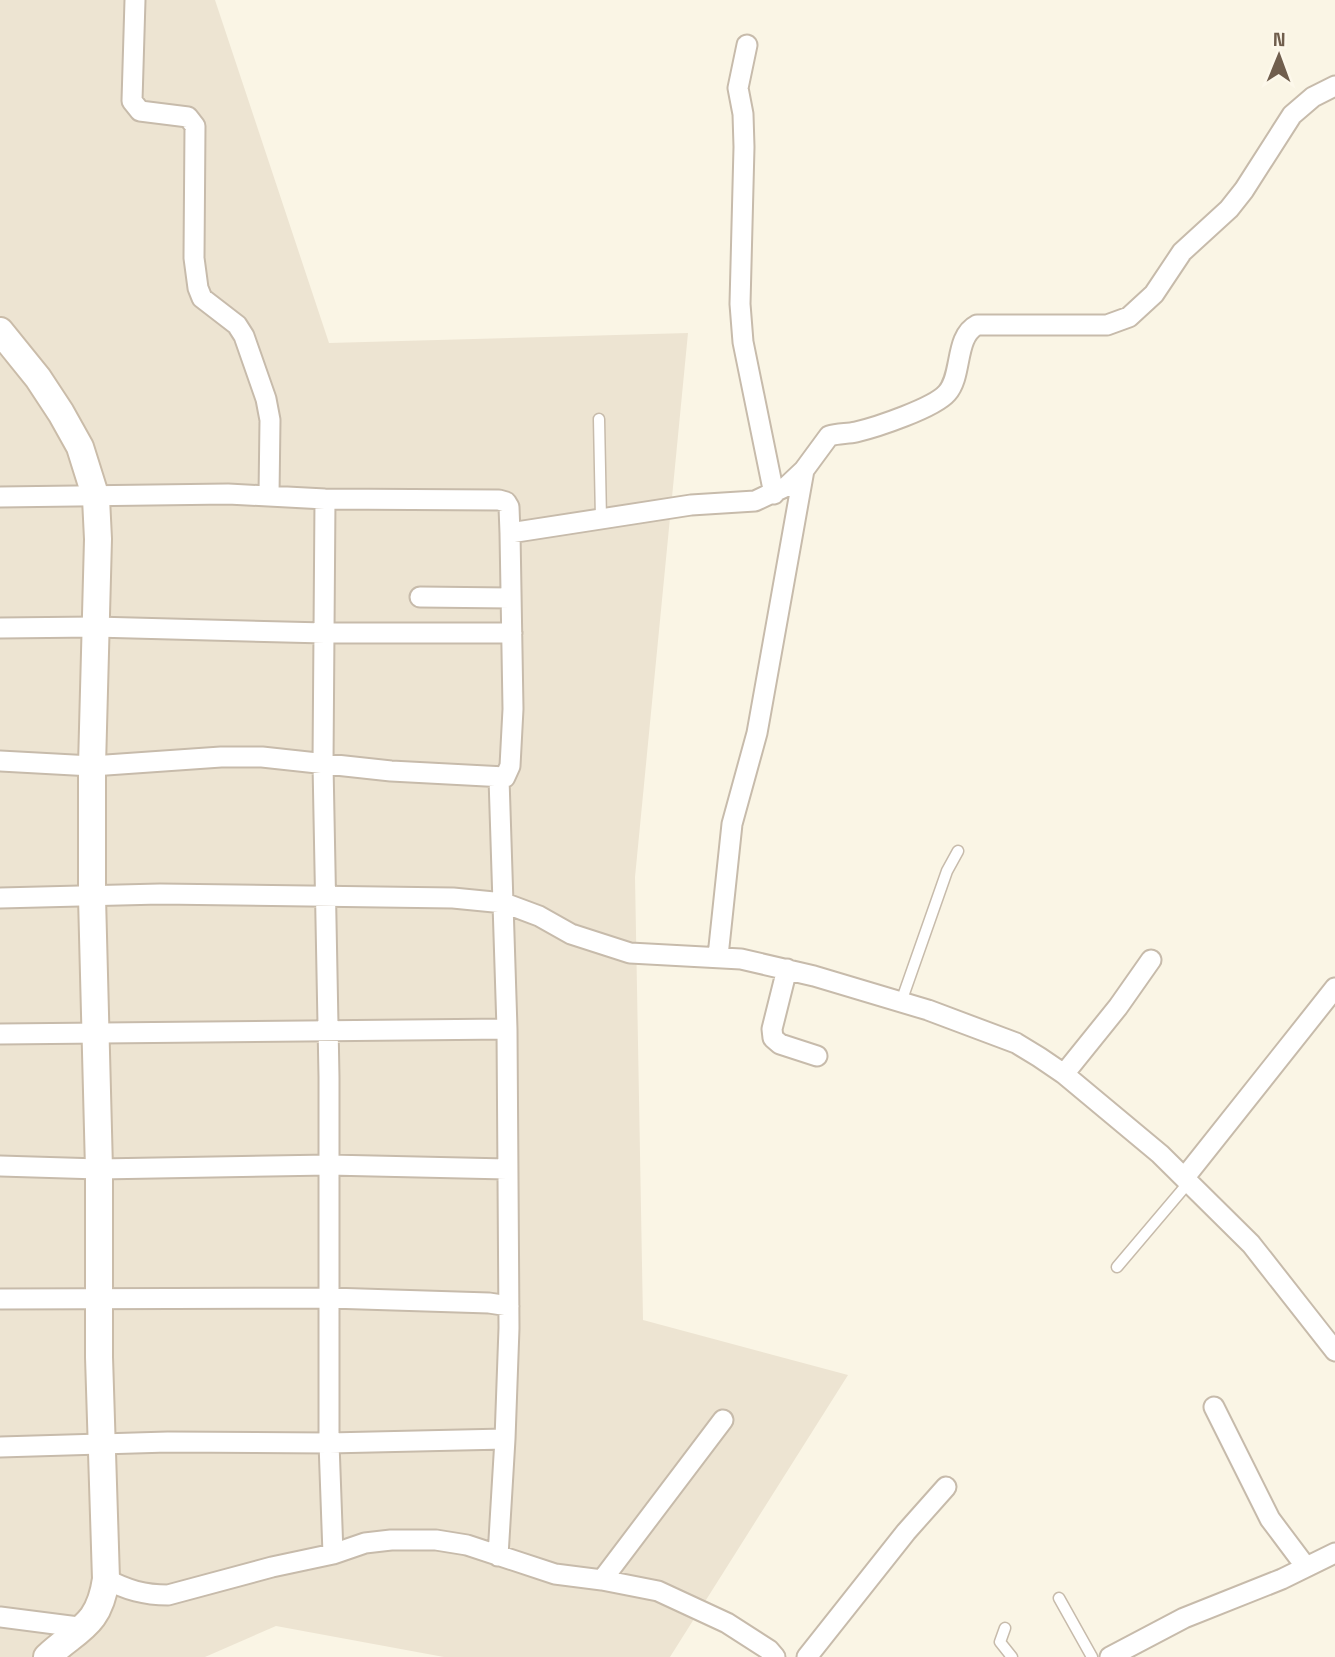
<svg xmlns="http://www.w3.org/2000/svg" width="1335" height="1657" viewBox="0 0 1335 1657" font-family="'Space Grotesk',sans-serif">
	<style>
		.residential { fill: #ede4d2 }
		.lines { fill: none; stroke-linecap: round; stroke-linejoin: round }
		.lane-casing { stroke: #c7bbab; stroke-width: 13 }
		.street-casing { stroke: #c7bbab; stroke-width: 23 }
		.secondary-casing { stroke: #cabca9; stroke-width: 30 }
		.lane { stroke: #fff; stroke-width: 10 }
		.street { stroke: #fff; stroke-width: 19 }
		.secondary { stroke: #fff; stroke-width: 26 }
	</style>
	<rect width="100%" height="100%" fill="#faf5e5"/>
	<path class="residential" d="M0 0H215L329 343 688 333 635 877 643 1320 848 1375 670 1657H444L276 1626 205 1657H0Z"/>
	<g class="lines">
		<defs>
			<path id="lane" d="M599 419 601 519
				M901 1002 947 871 958 851
				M1117 1267 1189 1182
				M1059 1598 1092 1657
				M1005 1628 1000 1642 1012 1657"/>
			<path id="street" d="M135 0 132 101 140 111 188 117 195 126 194 258 198 288 202 298 237 325 244 336 266 399 270 420 269 495
				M747 45 738 88 743 114 744 147 740 304 743 342 774 494
				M0 497 228 494 325 499 499 500 506 502 509 507 510 533 691 505 755 501 787 486 804 470 829 436C838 433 847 434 856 432 877 427 934 408 947 393 963 375 954 337 977 325H1107L1129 317 1154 294 1182 252 1229 209 1244 190 1292 115 1313 97 1335 86
				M325 499 323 764 329 1077V1443L333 1554
				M420 597 511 598
				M0 628 95 627 325 633H512
				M0 761 92 766 221 757H262L391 771 505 777 510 766 513 709 510 533
				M0 898 160 894 453 898 504 903 539 916 571 934 630 953 741 959 814 976 928 1010 1016 1043 1039 1057 1064 1074 1160 1154 1251 1244 1335 1351
				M718 956 732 824 757 733 804 470
				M787 969 772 1029 773 1038 780 1044 817 1056
				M0 1034 507 1029
				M1064 1074 1118 1007 1151 960
				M0 1166 99 1169 329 1165 507 1169
				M1185 1177 1335 988
				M0 1299 330 1298 489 1303 509 1306
				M1214 1407 1270 1519 1306 1567
				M0 1447 168 1442 329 1443 505 1439
				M498 1556 505 1439 509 1328 507 1029 499 778
				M106 1579C127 1590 144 1595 168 1595L272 1567 333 1554 365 1543 391 1540H436L467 1545 555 1574 602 1580 658 1591 727 1623 769 1650 775 1657
				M602 1580 723 1420
				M0 1617 86 1628
				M807 1657 906 1532 946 1487
				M1110 1657 1184 1618 1282 1579 1335 1553"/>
			<path id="secondary" d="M0 331 38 378 61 413 80 447 96 498 98 539 92 766V897L99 1169V1357L106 1579C99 1627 78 1628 47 1657"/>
		</defs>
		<use href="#lane" class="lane-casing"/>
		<use href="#street" class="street-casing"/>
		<use href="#secondary" class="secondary-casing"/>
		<use href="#lane" class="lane"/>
		<use href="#street" class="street"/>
		<use href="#secondary" class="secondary"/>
	</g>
	<g transform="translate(1279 56) rotate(1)" stroke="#fdf8eb" stroke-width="5" paint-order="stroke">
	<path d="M0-5L12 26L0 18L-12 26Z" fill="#705e4d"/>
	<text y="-10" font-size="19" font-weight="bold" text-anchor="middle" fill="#705e4d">N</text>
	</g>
</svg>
